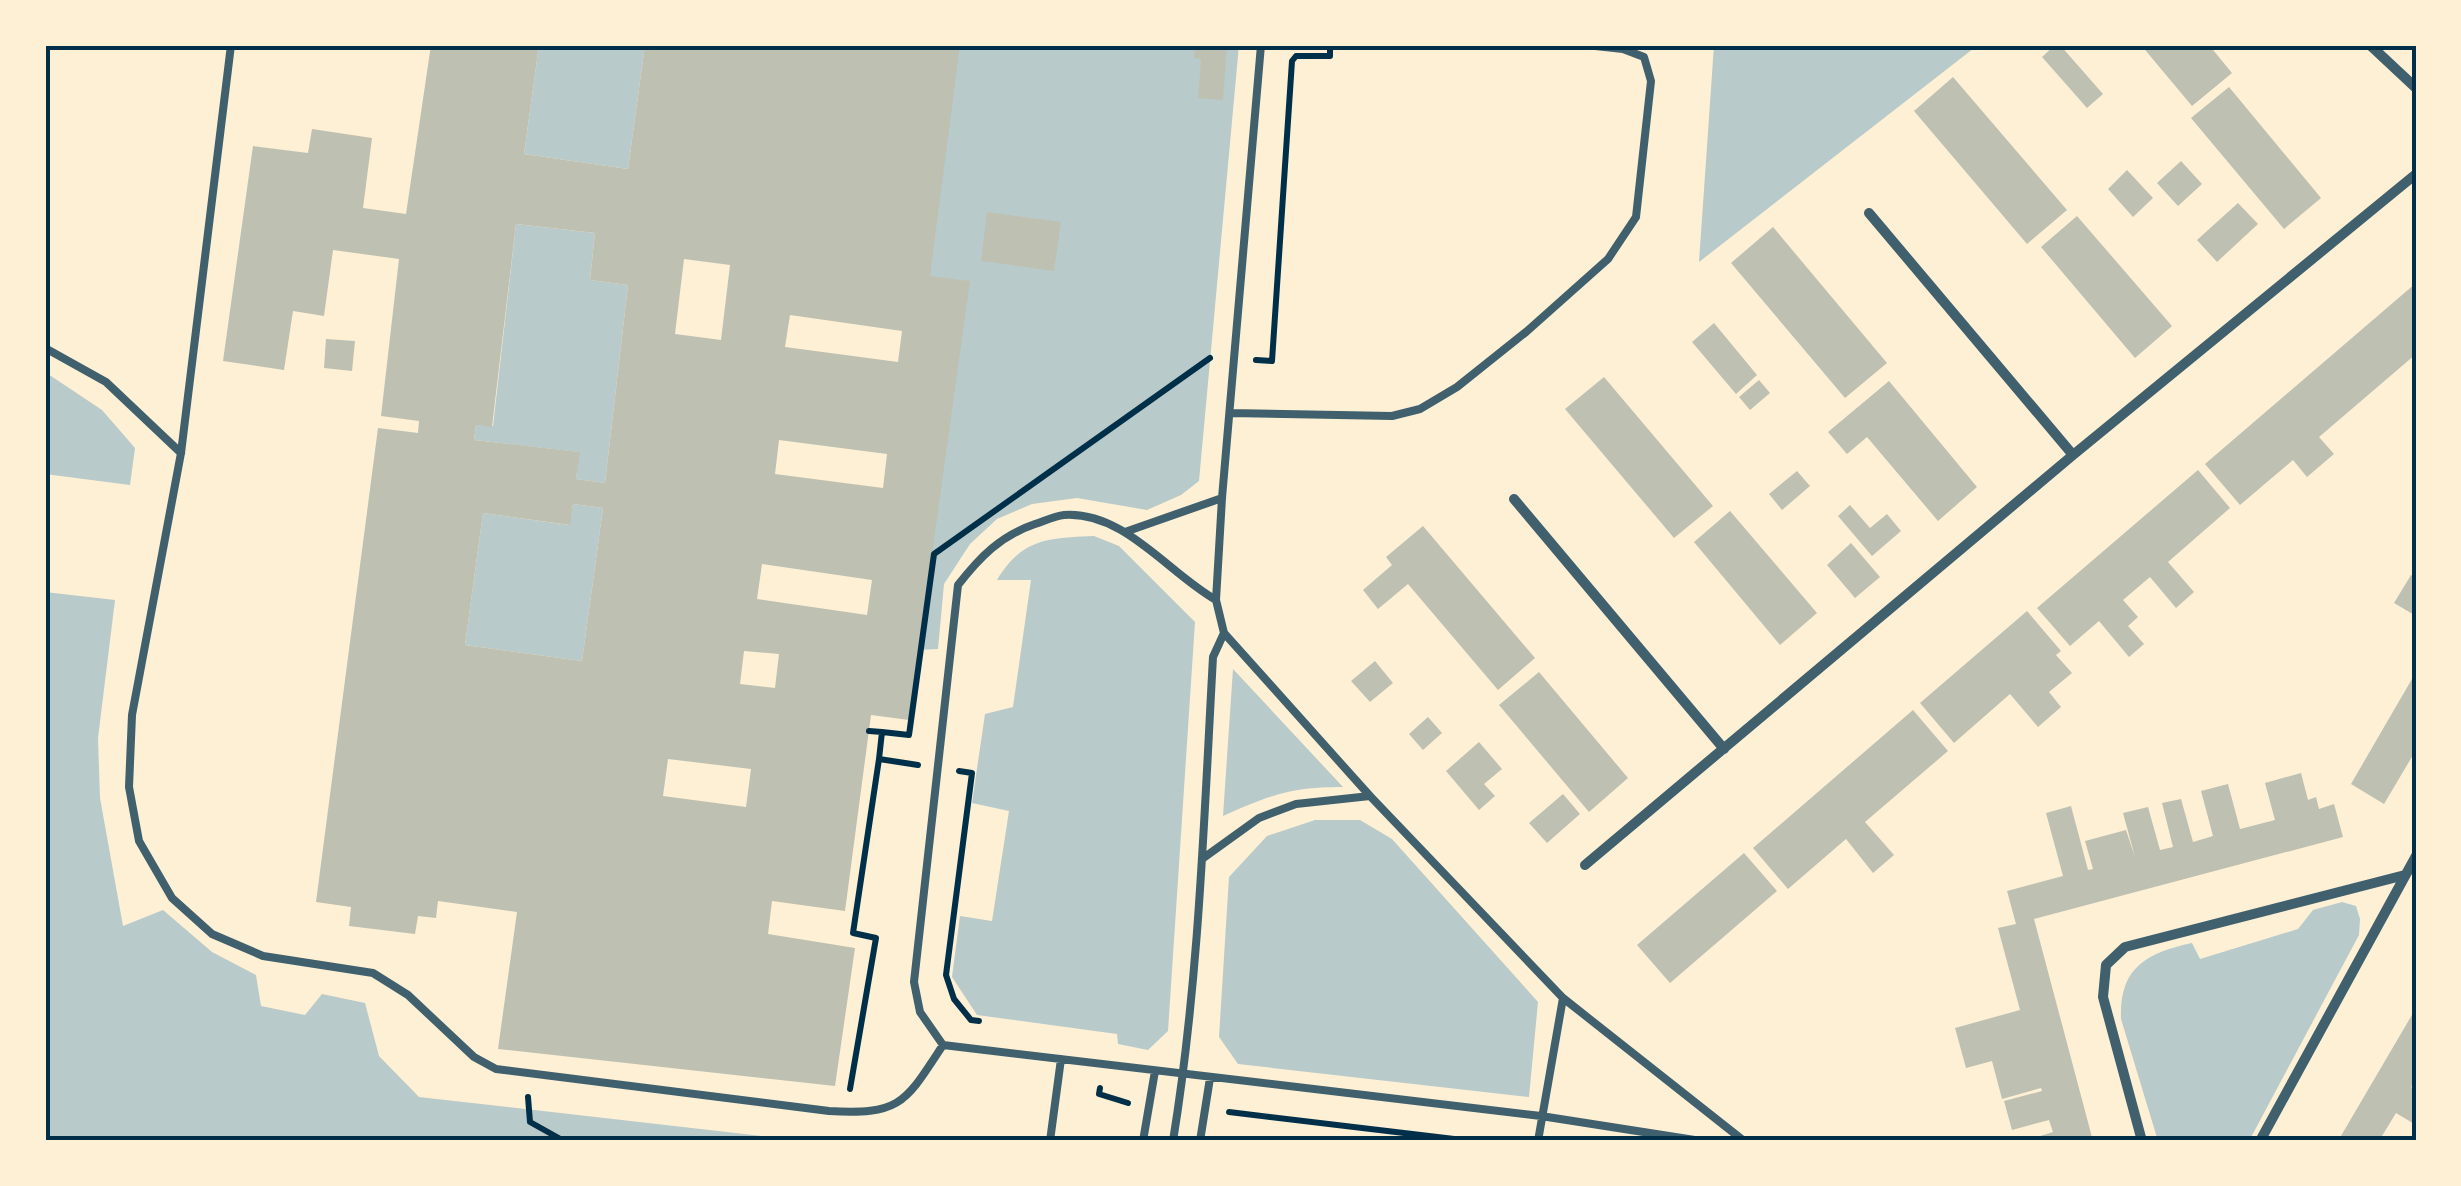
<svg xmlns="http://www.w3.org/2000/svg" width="2461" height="1186" viewBox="0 0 2461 1186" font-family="Signika,sans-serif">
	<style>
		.green { fill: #b9caca }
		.building { fill: #bec0b2; fill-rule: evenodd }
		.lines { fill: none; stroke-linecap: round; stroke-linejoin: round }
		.path { stroke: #003049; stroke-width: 6 }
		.service { stroke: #3f606c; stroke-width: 8 }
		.minor { stroke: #3f606c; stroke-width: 10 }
		.neatline { fill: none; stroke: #003049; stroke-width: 4 }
	</style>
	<rect width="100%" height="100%" fill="#fdf0d5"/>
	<path class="green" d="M539 45H645L628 169 524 154Z
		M953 45H1239L1199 481 1181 495 1147 510 1077 498 1032 504 997 519 970 544 944 584 938 649 915 650 923 278Z
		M1714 45H1978L1699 262Z
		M516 224 595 233 590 280 628 285 605 483 576 479 579 452 474 440 476 425 493 426Z
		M45 372 102 410 135 448 130 485 45 474Z
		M573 504 603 508 582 661 465 645 483 513 569 525Z
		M1094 536 1119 546 1195 622 1168 1031 1148 1050 1118 1044 1117 1034 977 1015 952 977 960 916 992 921 1009 811 972 803 985 714 1013 707 1031 580H997C1022 538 1049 538 1094 536Z
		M45 592 115 600 98 738 100 798 123 926 163 910 212 952 256 975 261 1006 305 1015 322 994 365 1003 379 1056 419 1097 806 1141H45Z
		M1233 669 1343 787C1290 787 1271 795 1223 816Z
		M1315 820H1360L1392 839 1538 1002 1529 1097 1238 1064 1219 1037 1229 877 1267 836Z
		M2342 902 2356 906 2360 919 2359 935 2249 1141H2158L2121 1019C2119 968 2146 953 2192 943L2200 959 2298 929 2313 910Z"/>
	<path class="building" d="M431 45H539L524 154 628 169 645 45H960L930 276 970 281 909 720 871 715 845 911 772 901 768 934 855 948 835 1086 498 1049 517 912 438 901 436 918 418 916 415 934 349 926 351 907 316 902 378 428 418 433 419 421 381 416 399 259 333 250 324 316 293 311 284 370 223 361 253 146 308 153 312 129 372 138 363 208 406 214ZM516 224 595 233 590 280 628 285 605 483 576 479 580 452 474 440 476 425 492 427ZM684 259 730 265 721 340 675 334ZM790 315 902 331 898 362 785 347ZM779 440 887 454 883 488 775 474ZM573 504 603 508 582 661 465 645 483 513 570 525ZM762 564 872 580 867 615 757 599ZM744 651 779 654 775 688 740 684ZM668 759 751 769 746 807 663 796Z
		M1195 45H1227L1223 100 1198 98 1201 59 1194 58Z
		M2055 45H2060L2103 94 2087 108 2042 57Z
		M2141 45H2209L2232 73 2192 106Z
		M1953 77 2067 210 2027 244 1914 111Z
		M2229 87 2321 198 2284 229 2191 118Z
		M2181 161 2202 184 2178 206 2157 183Z
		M2127 170 2153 198 2133 217 2108 189Z
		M2238 203 2258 224 2217 262 2197 240Z
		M987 212 1061 222 1054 271 981 261Z
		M2077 216 2172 326 2135 358 2041 247Z
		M1773 227 1887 363 1845 398 1731 263Z
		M2416 283V354L2319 437 2334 454 2307 477 2293 460 2240 505 2205 464Z
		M1714 323 1757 375 1736 394 1692 342Z
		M326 339 355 341 352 371 324 368Z
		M1604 377 1713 506 1674 538 1565 409Z
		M1759 380 1770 393 1750 410 1739 397Z
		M1889 381 1977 487 1938 521 1867 437 1847 454 1828 432Z
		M2198 470 2230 508 2168 562 2194 592 2176 608 2150 577 2123 600 2138 617 2128 626 2144 644 2129 657 2099 621 2070 646 2037 608Z
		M1797 471 1810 486 1782 510 1769 494Z
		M1850 505 1870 528 1887 514 1901 531 1872 556 1838 516Z
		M1730 511 1817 613 1780 645 1694 542Z
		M1423 526 1535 658 1498 690 1408 584 1378 609 1363 590 1392 565 1386 557Z
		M1851 543 1880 577 1855 598 1827 565Z
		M2411 575 2416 578V616L2394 603Z
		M2027 611 2061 651 2056 655 2072 673 2049 692 2061 707 2038 727 2010 694 1954 743 1920 703Z
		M1375 661 1393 683 1370 702 1351 681Z
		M1539 672 1628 778 1589 812 1499 705Z
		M2416 672V750L2384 804 2351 784Z
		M1913 710 1948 751 1865 822 1894 855 1873 873 1846 839 1788 889 1753 848Z
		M1428 717 1442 733 1423 750 1409 734Z
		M1479 742 1502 769 1484 784 1495 796 1479 810 1446 771Z
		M2301 773 2308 800 2316 797 2319 809 2334 804 2343 837 2034 919 2093 1141H2024L2053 1132 2049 1120 2012 1130 2004 1101 2042 1091 2041 1088 2002 1099 1992 1061 1966 1068 1955 1028 2020 1010 1998 928 2016 924 2007 891 2063 876 2046 813 2071 806 2088 870 2093 869 2085 841 2126 830 2135 857 2123 813 2148 807 2160 850 2173 847 2162 803 2181 799 2193 842 2213 836 2201 791 2228 784 2240 829 2275 820 2265 783Z
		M1563 794 1580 814 1547 843 1529 823Z
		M1744 853 1777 891 1670 983 1637 945Z
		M2416 1008V1079L2411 1087 2416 1090V1125L2396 1113 2379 1141H2338Z"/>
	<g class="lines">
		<path class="path" d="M1256 360 1272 361 1292 61 1296 56H1330V48
			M869 731 882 732 879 759 918 765
			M882 732 909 735 934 554 1210 358
			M959 771 972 773 946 975 954 999 971 1020 979 1021
			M1100 1088 1099 1094 1128 1103
			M850 1089 876 938 853 933 879 759
			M528 1097 530 1122 564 1141
			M1229 1112 1471 1141"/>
		<path class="service" d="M231 45 181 453 132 715 129 787 139 841 172 898 212 934 263 956 373 973 408 995 474 1057 496 1069 829 1111C901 1115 905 1103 943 1045
			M1261 45 1222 498 1216 600 1224 633 1370 796 1563 998 1744 1141
			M45 348 106 382 181 453
			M1230 413 1392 416 1420 409 1457 387 1526 332 1608 259 1636 217 1651 81 1644 57 1623 49 1586 45
			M1125 532 1222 498
			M1216 600C1168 573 1124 511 1064 515 1055 516 1044 521 1035 524 1000 536 980 557 958 585L914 982 920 1012 943 1045 1541 1116 1701 1141
			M1202 859 1259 818 1296 804 1370 796
			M1050 1141 1061 1059
			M1143 1141 1155 1071
			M1173 1141C1199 981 1204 818 1213 657L1224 633
			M1200 1141 1210 1078
			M1538 1141 1563 998"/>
		<path class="minor" d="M2370 45 2416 88
			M1869 213 2073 455
			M1514 499 1724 749
			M1585 865 2073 455 2416 174
			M2142 1141 2103 997 2106 965 2125 947 2405 875
			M2260 1141 2416 856"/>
	</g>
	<rect width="2461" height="1186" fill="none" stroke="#fdf0d5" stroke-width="95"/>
	<rect x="48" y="48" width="2366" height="1090" class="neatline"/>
</svg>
